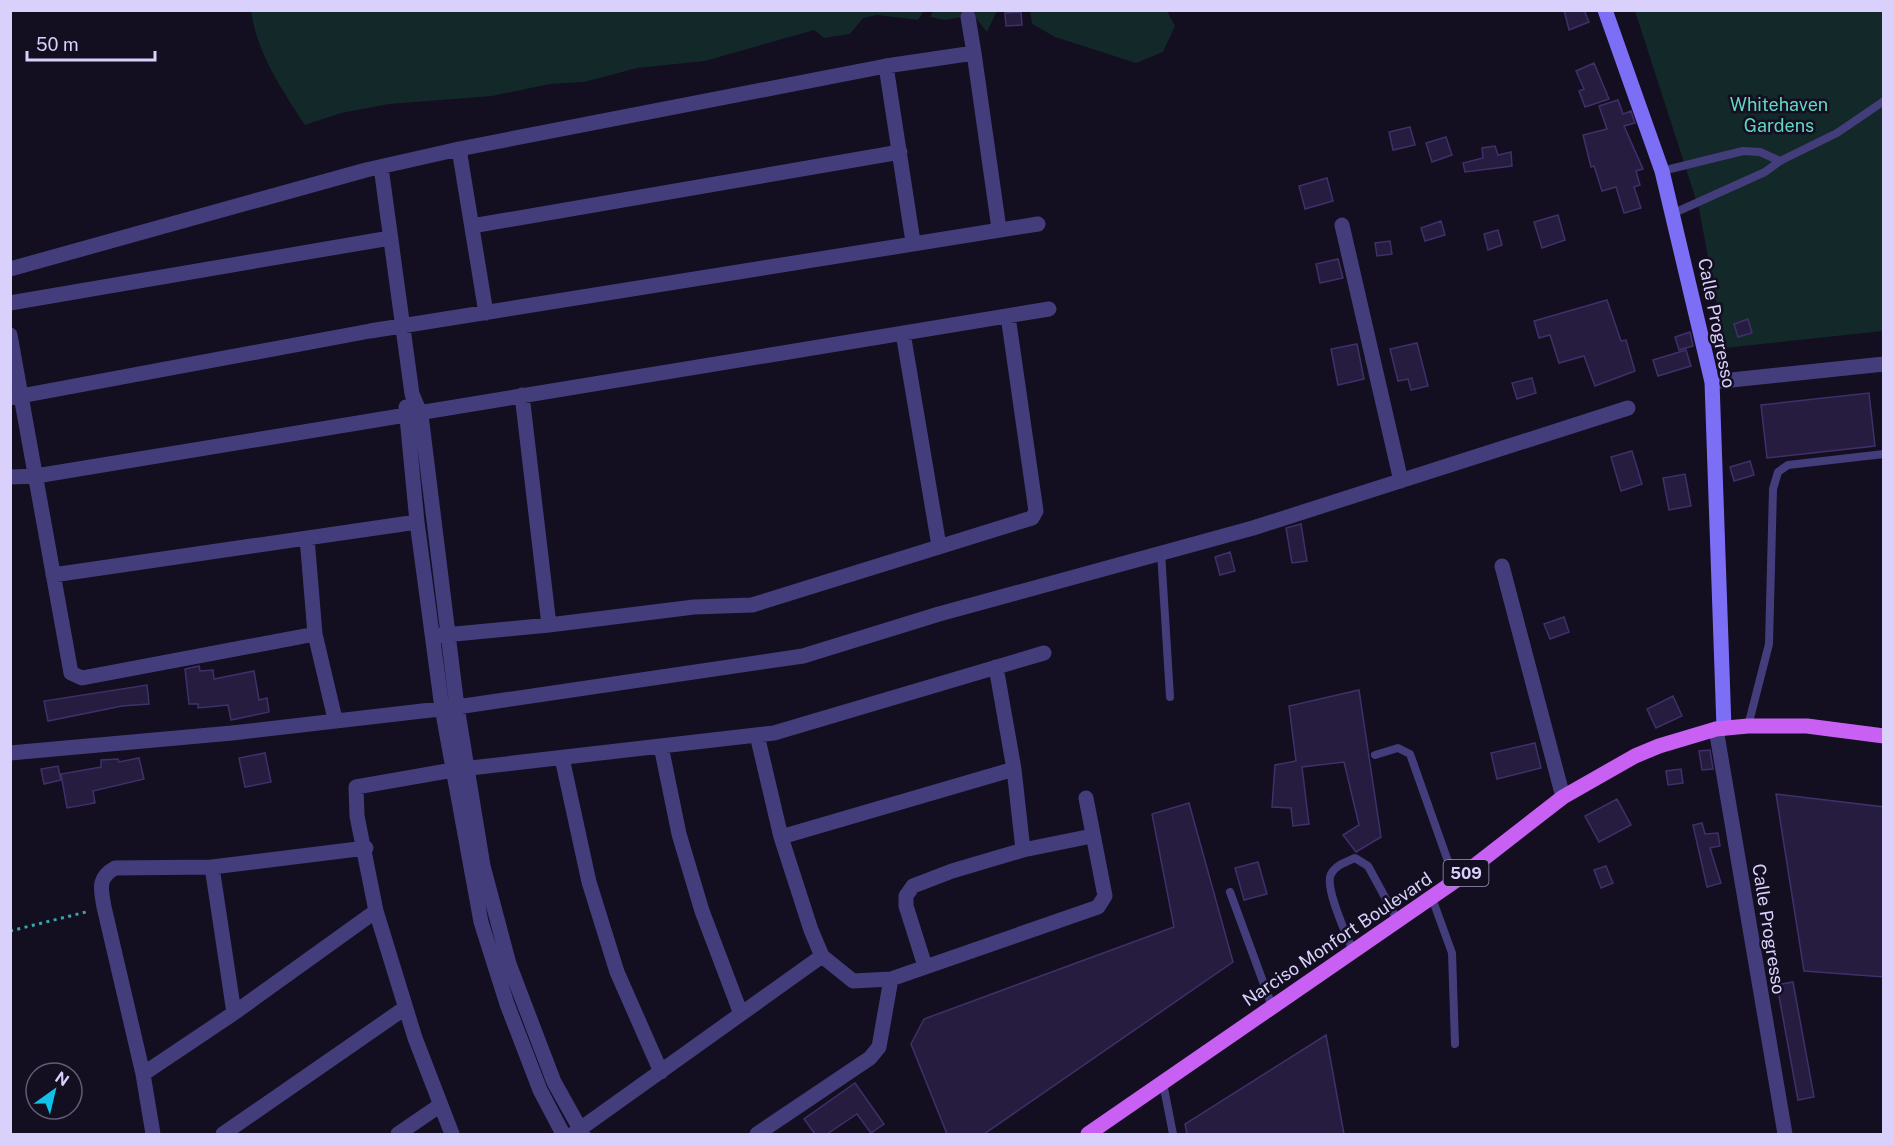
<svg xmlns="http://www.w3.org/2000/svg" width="1894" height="1145" viewBox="0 0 1894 1145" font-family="'Public Sans',sans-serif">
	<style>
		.green { fill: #122829 }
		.building { fill: #261c3f; stroke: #40306a; stroke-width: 1.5 }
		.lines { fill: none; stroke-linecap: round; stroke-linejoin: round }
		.path { stroke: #37a8aa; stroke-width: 3; stroke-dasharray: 3 4.5; stroke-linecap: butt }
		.lane { stroke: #443d7c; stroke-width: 8 }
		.street { stroke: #443d7c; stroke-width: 15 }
		.secondary { stroke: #7d6ff5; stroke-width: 15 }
		.primary { stroke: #c860f4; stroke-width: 15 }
		.labels { text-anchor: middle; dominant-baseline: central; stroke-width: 5; stroke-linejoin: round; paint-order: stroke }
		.shield { fill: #130e20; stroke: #9e96ba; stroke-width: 1.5 }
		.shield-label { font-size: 16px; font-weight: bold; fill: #d9d1fc }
		.park-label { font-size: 18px; fill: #62d6c2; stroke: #130e20 }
		.street-label { font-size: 18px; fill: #d9d1fc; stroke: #130e20 }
	</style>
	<rect width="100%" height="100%" fill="#130e20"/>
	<path class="green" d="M251 11V10L924 11 918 20 877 15 863 18 850 34 824 38 814 30 705 61 637 68 584 82 550 84 492 96 389 104 341 113 305 125C282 90 257 53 251 11Z
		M933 11H997L987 32 973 15 945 20 930 17Z
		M1030 11H1167L1175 26 1163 52 1136 63 1055 37 1032 24Z
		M1635 11H1883V331L1725 348 1699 209Z"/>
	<path class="building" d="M1564 10H1584L1589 22 1569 30Z
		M1021 12 1022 25 1006 26 1005 13Z
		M1594 63 1609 99 1585 107 1579 91 1584 89 1576 71Z
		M1618 100 1623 114 1631 111 1635 123 1624 126 1643 169 1636 171 1640 185 1634 187 1641 208 1624 213 1616 187 1602 191 1594 166 1591 167 1583 135 1607 129 1599 106Z
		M1410 127 1415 145 1393 150 1389 132Z
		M1446 137 1452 155 1432 162 1426 143Z
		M1495 146 1498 155 1511 152 1512 166 1465 172 1463 163 1483 158 1482 148Z
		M1327 178 1333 201 1305 209 1299 186Z
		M1558 215 1565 240 1542 248 1534 222Z
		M1441 221 1445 235 1425 241 1421 228Z
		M1498 230 1502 245 1488 250 1484 234Z
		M1390 241 1392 254 1377 256 1375 243Z
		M1338 259 1343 278 1320 283 1316 264Z
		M1607 300 1621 341 1626 340 1635 371 1595 386 1584 356 1559 363 1550 335 1539 338 1534 321Z
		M1748 319 1752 333 1738 337 1734 324Z
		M1690 332 1693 346 1679 350 1675 337Z
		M1417 343 1428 386 1411 390 1408 379 1398 381 1390 349Z
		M1357 344 1364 379 1338 385 1331 349Z
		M1686 350 1691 366 1658 376 1653 360Z
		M1532 378 1536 393 1517 399 1512 383Z
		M1869 393 1875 446 1767 458 1761 405Z
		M1632 451 1642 484 1621 491 1611 457Z
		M1750 461 1754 475 1734 481 1730 467Z
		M1685 474 1691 506 1669 510 1663 478Z
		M1301 524 1307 561 1292 563 1286 528Z
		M1230 552 1235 571 1220 575 1215 557Z
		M1564 617 1569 632 1550 639 1544 624Z
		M199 666 200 671 213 670 214 679 254 671 259 700 267 698 269 712 231 720 228 705 198 708V704H189L185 669Z
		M147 685 149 704 122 706 48 721 44 701Z
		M1359 690 1381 837 1356 852 1343 835 1359 825 1344 762 1302 767 1309 824 1293 826 1291 808 1272 807 1275 765 1296 761 1289 706Z
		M1673 696 1682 716 1656 728 1647 709Z
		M1535 743 1541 768 1497 779 1491 753Z
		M1710 750 1713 769 1702 770 1699 751Z
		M265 753 271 782 245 787 239 758Z
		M139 758 144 779 93 791 95 803 67 808 61 774 101 767V760L118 759 119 762Z
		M58 766 61 780 44 784 41 769Z
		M1681 769 1683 783 1668 785 1666 771Z
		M1776 794 1884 807V977L1804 971Z
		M1617 799 1631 825 1599 842 1585 816Z
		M1189 803 1233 962 984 1134H947L911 1044 924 1019 1174 927 1152 814Z
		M1702 823 1705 834 1718 833 1720 846 1710 848 1721 883 1707 887 1693 825Z
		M1258 862 1267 894 1244 900 1235 868Z
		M1606 866 1613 883 1601 888 1594 870Z
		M1793 982 1814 1097 1798 1100 1777 985Z
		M1326 1035 1344 1134H1187L1185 1124Z
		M855 1083 884 1124 871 1133 857 1114 827 1134H815L804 1119Z"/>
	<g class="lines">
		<path class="path" d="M10 931 90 911"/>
		<path class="lane" d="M1662 171 1743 151 1760 152 1780 161
			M1674 213 1765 172 1780 161 1837 133 1884 101
			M1161 552 1170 697
			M1748 726 1769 644 1773 489 1778 472 1788 465 1884 454
			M1375 755 1398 748 1410 754 1455 881
			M1230 892 1272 1006
			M1432 898 1452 953 1455 1044
			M1353 951C1347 936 1324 887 1331 874 1336 865 1346 862 1355 858L1368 866 1398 921
			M1163 1083 1173 1134"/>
		<path class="street" d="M968 17 974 53
			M886 66 913 242
			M459 149 486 313
			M381 167 412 394 421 415 457 707 483 866 509 964 554 1082 583 1134
			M1342 225 1401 481
			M472 226 900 152
			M10 269 366 170 459 149 886 66 974 53 999 229
			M10 303 390 238
			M903 333 939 546
			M10 335 71 673 82 678 315 634 307 538
			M1712 382 1884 364
			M522 395 549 625
			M10 398 370 331 1038 224
			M406 407 417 522 442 708 481 922 507 1004 540 1090 563 1134
			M10 477 36 476 1049 309
			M1502 566 1563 797
			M53 575 417 522
			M315 634 335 719
			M434 636 549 625 694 607 752 605 1032 518 1036 511 1008 316
			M996 667 1014 769 1023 850
			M1716 729 1785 1134
			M757 735 781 837 811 930 822 956 853 981 891 979 1098 907 1105 896 1086 798
			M661 746 679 834 702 911 741 1014
			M10 753 232 733 457 707 803 656 939 614 1253 528 1628 408
			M562 758 589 882 617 972 661 1072
			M781 837 1014 769
			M212 867 234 1013
			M925 966 906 906V896L913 886 952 871 1023 850 1092 836
			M143 1074 234 1013 376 911
			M153 1134 143 1074 104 907C101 889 97 878 115 868L212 867 366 848
			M223 1134 405 1008
			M398 1134 439 1106
			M452 1134 415 1038 376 911 357 816 356 787 453 770 774 733 1044 653
			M573 1134 822 956
			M757 1134 870 1058 879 1047 891 979"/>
		<path class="secondary" d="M1605 10 1662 171 1712 382 1724 728"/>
		<path class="primary" d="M1088 1134 1455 881 1563 797 1635 756 1659 746 1716 729 1748 726H1807L1884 736"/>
	</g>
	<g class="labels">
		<rect class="shield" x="1443.5" y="860" width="45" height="26" rx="4.5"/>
		<g class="shield-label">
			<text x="1466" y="873">509</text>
		</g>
		<g class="park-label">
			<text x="1779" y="104">Whitehaven<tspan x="1779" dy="21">Gardens</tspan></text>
		</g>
		<g class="street-label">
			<text transform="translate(1717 323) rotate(79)">Calle Progresso</text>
			<text transform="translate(1769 929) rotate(81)">Calle Progresso</text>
			<text transform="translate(1337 939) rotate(-34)">Narciso Monfort Boulevard</text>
		</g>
	</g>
	<rect width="1894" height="1145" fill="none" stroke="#d9d1fc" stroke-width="24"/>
	<g transform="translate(54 1091) rotate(34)"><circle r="28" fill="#130e20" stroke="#625c78" stroke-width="1.5"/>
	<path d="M0-4.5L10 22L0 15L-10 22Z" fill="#11c1e8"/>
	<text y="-9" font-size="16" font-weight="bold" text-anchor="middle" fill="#d9d1fc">N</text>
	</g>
	<path d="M27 51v9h128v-9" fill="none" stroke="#d9d1fc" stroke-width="3"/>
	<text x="36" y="51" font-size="18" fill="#d9d1fc" stroke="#130e20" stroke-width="4.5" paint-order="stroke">50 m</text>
</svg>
